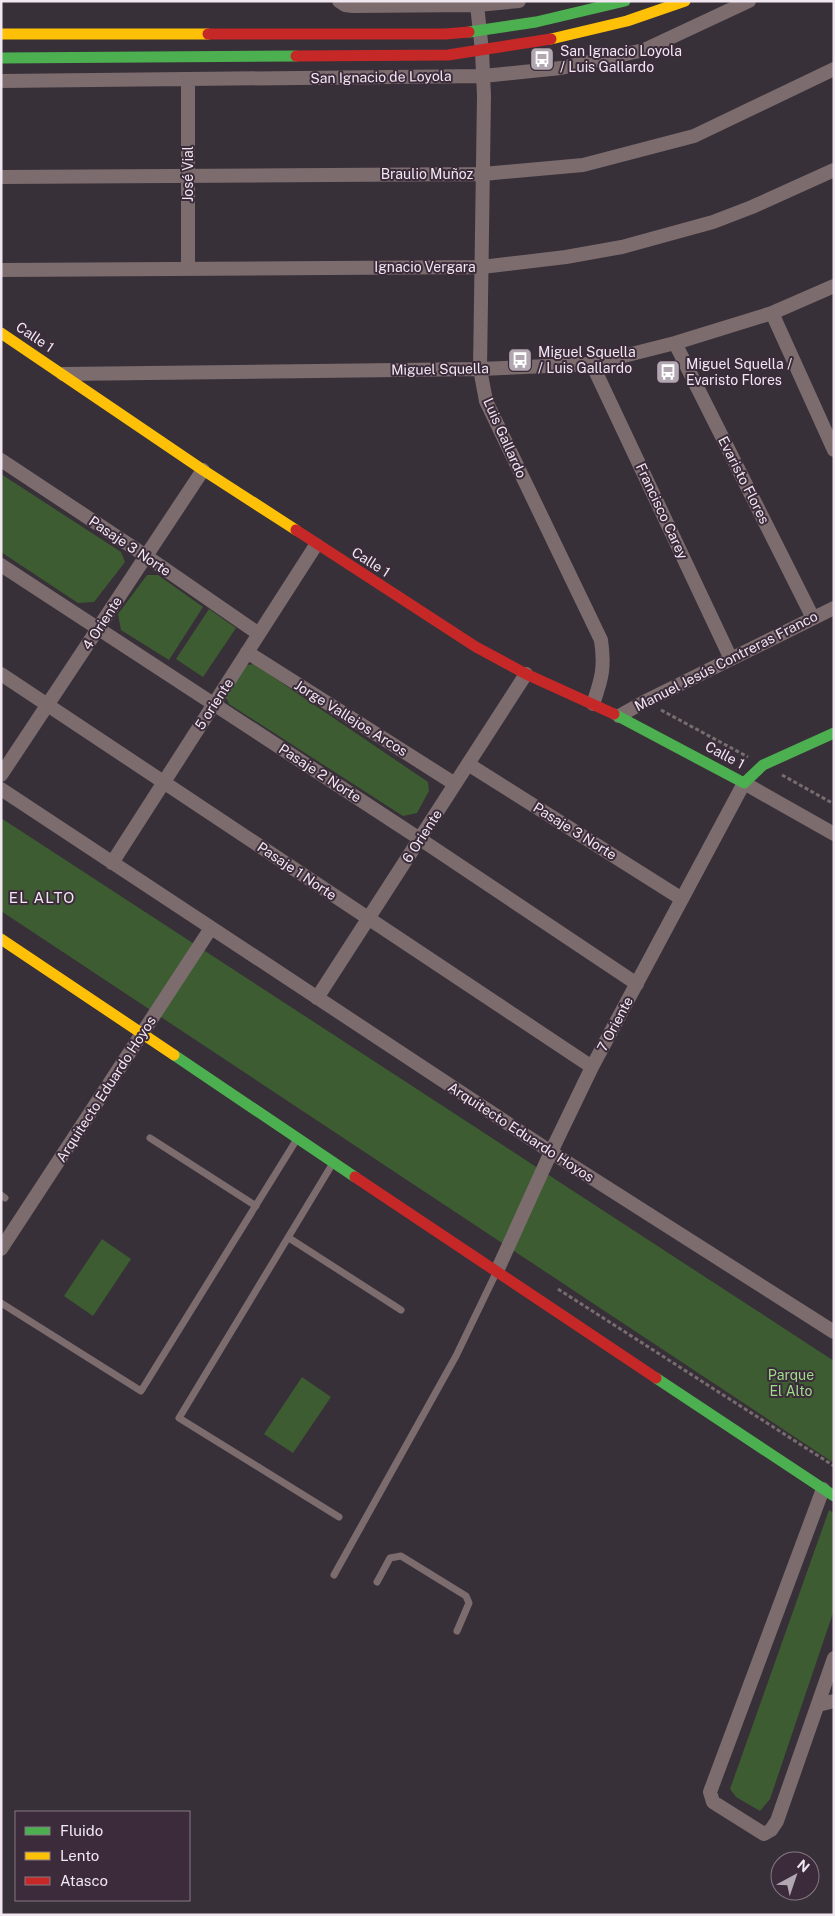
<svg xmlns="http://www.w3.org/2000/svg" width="835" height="1916" viewBox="0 0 835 1916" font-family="'Public Sans',sans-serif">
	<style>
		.green { fill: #3d5c31 }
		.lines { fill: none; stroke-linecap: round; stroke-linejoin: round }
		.path { stroke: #786c6f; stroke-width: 3; stroke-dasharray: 4 2.5; stroke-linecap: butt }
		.lane { stroke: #7c6c6e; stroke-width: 7 }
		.street { stroke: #7c6c6e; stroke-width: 14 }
		.fast { stroke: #4caf50; stroke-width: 11 }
		.slow { stroke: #ffc107; stroke-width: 11 }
		.jam { stroke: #c62828; stroke-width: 11 }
		.labels { text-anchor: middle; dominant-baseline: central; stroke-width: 4; stroke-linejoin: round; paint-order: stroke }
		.poi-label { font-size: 14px; fill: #f1e7f1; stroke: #3c2c3b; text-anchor: start }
		.street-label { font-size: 14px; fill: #f1e7f1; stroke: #3c2c3b }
		.park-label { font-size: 14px; fill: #9edb89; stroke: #3c2c3b }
		.neighbourhood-label { font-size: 15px; letter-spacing: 1px; fill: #f1e7f1; stroke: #3c2c3b }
	</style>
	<rect width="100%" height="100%" fill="#383038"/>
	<path class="green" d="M1 474 121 552 125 562 94 602 78 603 1 552Z
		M147 575H158L203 607 169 660 121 630 118 614Z
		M209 609 236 628 203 677 176 659Z
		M254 664 428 782 429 791 417 813 403 816 229 704 225 695 242 666Z
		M1 818 834 1361V1463L1 911Z
		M102 1239 131 1259 93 1316 64 1296Z
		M302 1377 331 1397 293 1453 264 1434Z
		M829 1510 834 1513V1610L770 1799 760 1811 736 1797 730 1789Z"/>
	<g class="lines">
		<path class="path" d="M661 710 748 757
			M782 775 834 804
			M558 1289 834 1466"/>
		<path class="lane" d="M150 1138 256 1206
			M333 1163 179 1418 339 1517
			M1 1195 5 1198
			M289 1238 401 1310
			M1 1303 141 1391 297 1139
			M334 1575 456 1356 496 1273
			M377 1582 390 1558 401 1556 466 1596 469 1603 457 1631"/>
		<path class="street" d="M339 1 345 5 353 6 477 5 519 1
			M477 5 482 51 484 96 480 369 486 401 601 640C605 667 602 678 593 704
			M1 81 483 76 561 68 644 50 749 1
			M1 177 483 174 583 165 694 136 834 69
			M188 269V79
			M1 270 482 267 566 257 622 247 713 222 752 207 834 170
			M772 313 834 450
			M675 343 813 618
			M592 364 731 659
			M63 374 480 369 592 364 675 343 772 313 834 286
			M1 460 146 556 259 634
			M1 565 420 839 637 984
			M247 652 455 784
			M1 674 592 1067
			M619 716 644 702 834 608
			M468 764 682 899
			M1 775 203 470
			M1 789 551 1152 834 1332
			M112 863 316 545
			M317 998 526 674
			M1 1249 211 928
			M497 1271 551 1152 592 1067 744 783 834 834
			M823 1489 710 1792 713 1802 764 1834 771 1830 777 1821 834 1658
			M818 1705 834 1701"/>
		<path class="fast" d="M469 32 536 22 625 1
			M1 58 296 56
			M614 714 744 783 763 765 834 733
			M174 1055 355 1177
			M656 1378 834 1496"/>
		<path class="slow" d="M1 34H208
			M551 39 627 21 685 1
			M1 333 203 470 296 530
			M1 939 174 1055"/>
		<path class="jam" d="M208 34H445L469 32
			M296 56 448 55 551 39
			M296 530 476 647 526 674 614 714
			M355 1177 656 1378"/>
	</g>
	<defs>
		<symbol id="bus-square" viewBox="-11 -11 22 22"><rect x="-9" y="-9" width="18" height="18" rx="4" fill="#b0a7b0" stroke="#3c2c3b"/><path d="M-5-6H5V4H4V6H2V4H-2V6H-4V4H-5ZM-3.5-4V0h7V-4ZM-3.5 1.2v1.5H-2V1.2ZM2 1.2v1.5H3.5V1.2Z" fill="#fff"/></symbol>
	</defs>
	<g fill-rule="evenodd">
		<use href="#bus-square" x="528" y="45" width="28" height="28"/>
		<use href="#bus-square" x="506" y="346" width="28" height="28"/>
		<use href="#bus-square" x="654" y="358" width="28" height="28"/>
	</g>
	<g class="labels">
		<g class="poi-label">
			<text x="560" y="51">San Ignacio Loyola<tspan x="560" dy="16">/ Luis Gallardo</tspan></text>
			<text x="538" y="352">Miguel Squella<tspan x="538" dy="16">/ Luis Gallardo</tspan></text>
			<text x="686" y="364">Miguel Squella /<tspan x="686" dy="16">Evaristo Flores</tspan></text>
		</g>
		<g class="street-label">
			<text transform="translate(381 77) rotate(-1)">San Ignacio de Loyola</text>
			<text transform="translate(188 174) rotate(-90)">José Vial</text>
			<text x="427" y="174">Braulio Muñoz</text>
			<text x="425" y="267">Ignacio Vergara</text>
			<text transform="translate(35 337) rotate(34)">Calle 1</text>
			<text transform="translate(440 369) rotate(-1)">Miguel Squella</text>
			<text transform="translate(505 438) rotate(66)">Luis Gallardo</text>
			<text transform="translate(744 480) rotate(63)">Evaristo Flores</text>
			<text transform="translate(662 511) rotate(65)">Francisco Carey</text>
			<text transform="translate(130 546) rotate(34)">Pasaje 3 Norte</text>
			<text transform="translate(371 562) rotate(33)">Calle 1</text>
			<text transform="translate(102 623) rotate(-57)">4 Oriente</text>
			<text transform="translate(726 661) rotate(-27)">Manuel Jesús Contreras Franco</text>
			<text transform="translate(214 704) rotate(-57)">5 oriente</text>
			<text transform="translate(351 718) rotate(32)">Jorge Vallejos Arcos</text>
			<text transform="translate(725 755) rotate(28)">Calle 1</text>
			<text transform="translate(320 773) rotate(33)">Pasaje 2 Norte</text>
			<text transform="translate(575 831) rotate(32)">Pasaje 3 Norte</text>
			<text transform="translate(422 836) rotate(-57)">6 Oriente</text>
			<text transform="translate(297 871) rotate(34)">Pasaje 1 Norte</text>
			<text transform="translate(615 1024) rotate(-62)">7 Oriente</text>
			<text transform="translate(106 1089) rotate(-57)">Arquitecto Eduardo Hoyos</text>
			<text transform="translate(521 1132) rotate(33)">Arquitecto Eduardo Hoyos</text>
		</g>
		<g class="park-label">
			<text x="791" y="1375">Parque<tspan x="791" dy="16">El Alto</tspan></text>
		</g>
		<g class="neighbourhood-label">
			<text x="42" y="897">EL ALTO</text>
		</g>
	</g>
	<rect width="835" height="1916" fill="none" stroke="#f1e7f1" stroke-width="5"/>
	<rect x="15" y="1811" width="175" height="90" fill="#3c2c3b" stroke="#847784"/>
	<rect x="25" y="1827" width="25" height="8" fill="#4caf50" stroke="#847784"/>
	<text x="60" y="1836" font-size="15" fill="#f1e7f1">Fluido</text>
	<rect x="25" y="1852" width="25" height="8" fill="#ffc107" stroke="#847784"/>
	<text x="60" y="1861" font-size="15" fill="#f1e7f1">Lento</text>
	<rect x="25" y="1877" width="25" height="8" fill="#c62828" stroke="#847784"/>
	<text x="60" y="1886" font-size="15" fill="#f1e7f1">Atasco</text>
	<g transform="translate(795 1876) rotate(40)"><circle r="24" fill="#3c2c3b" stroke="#847784"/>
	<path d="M0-4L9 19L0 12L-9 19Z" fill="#b0a7b0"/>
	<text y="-8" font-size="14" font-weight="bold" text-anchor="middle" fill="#f1e7f1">N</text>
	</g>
</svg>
